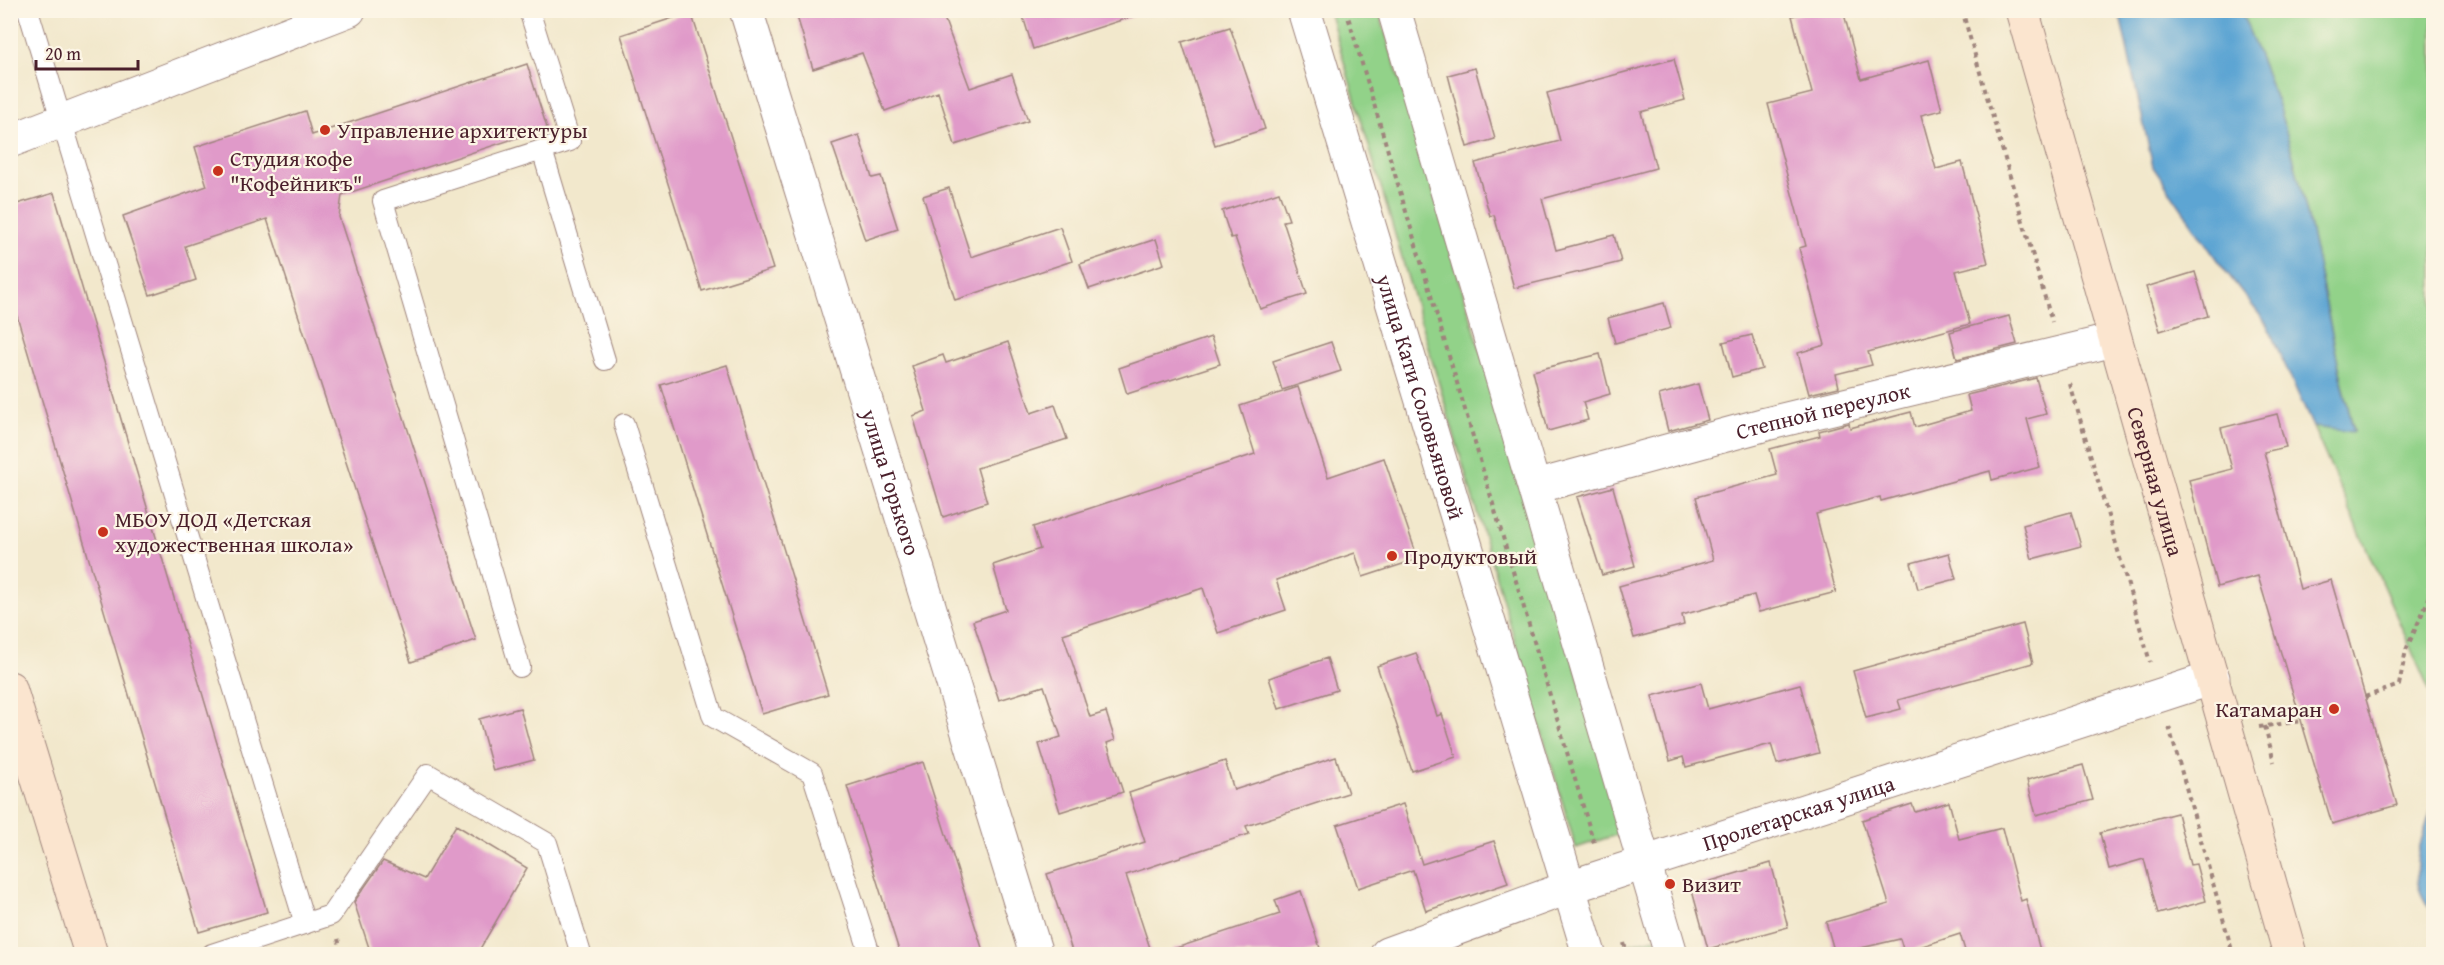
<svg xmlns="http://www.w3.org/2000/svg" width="2444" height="965" viewBox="0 0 2444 965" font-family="'Gentium Book Plus',serif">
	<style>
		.green { fill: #92d289; stroke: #6e785a; stroke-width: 1.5 }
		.water { fill: #5da5d3; stroke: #54627f; stroke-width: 1.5 }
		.building { fill: #e09ac9 }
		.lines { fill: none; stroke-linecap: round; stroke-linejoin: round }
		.lane-casing { stroke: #9e847c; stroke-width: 22 }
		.street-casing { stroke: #9e847c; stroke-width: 35 }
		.secondary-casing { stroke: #9e847c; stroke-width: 35 }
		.path { stroke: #9e847c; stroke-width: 4; stroke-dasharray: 4.5 4.5; stroke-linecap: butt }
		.lane { stroke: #fff; stroke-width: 20 }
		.street { stroke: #fff; stroke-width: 33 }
		.secondary { stroke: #fbe5cf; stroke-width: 33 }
		.poi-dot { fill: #c8321e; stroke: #fcf5e5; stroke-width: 2 }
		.labels { text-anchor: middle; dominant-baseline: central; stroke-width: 4.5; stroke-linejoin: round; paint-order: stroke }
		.poi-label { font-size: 22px; fill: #4a1f2b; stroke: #fcf5e5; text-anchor: start }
		.street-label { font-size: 22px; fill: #4a1f2b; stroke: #fcf5e5 }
	</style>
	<rect width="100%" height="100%" fill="#fcf5e5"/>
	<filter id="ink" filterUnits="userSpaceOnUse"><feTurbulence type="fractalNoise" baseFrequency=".0167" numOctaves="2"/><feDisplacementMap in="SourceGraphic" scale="12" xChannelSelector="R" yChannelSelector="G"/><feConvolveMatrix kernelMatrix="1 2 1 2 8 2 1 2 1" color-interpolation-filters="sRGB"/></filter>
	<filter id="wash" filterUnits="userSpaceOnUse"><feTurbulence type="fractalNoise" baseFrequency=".008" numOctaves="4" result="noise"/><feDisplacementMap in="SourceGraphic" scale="24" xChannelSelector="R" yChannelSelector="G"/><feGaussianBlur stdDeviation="1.35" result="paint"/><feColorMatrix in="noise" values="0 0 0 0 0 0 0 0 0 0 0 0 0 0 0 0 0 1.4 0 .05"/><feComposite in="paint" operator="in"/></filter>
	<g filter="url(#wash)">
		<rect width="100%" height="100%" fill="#f2e8cc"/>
		<path class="green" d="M1329 11H1379L1625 832 1576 848Z
			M2241 11H2433V699L2313 427 2354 431C2327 326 2313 216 2280 112 2269 78 2254 44 2241 11Z
			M1655 938 1661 954 1597 953Z"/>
		<path class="water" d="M2119 11H2241C2254 44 2269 78 2280 112 2313 216 2327 326 2354 432L2313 427 2266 323 2217 260 2153 167Z
			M2433 805V912C2403 878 2421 843 2433 805Z"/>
		<g id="blocks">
			<path class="building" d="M795 10H941L970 88 1012 74 1028 121 955 145 938 92 885 111 862 53 813 69Z
				M1021 10H1133L1134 16 1033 49Z
				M1814 10H1843L1861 79 1929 60 1942 110 1921 115 1936 169 1962 162 1988 263 1956 271 1970 324 1868 352 1872 365 1836 374 1839 387 1809 394 1798 353 1825 345 1799 248 1806 246 1768 104 1812 93 1792 16Z
				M691 12 773 269 702 291 621 35Z
				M1230 27 1265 129 1215 145 1182 42Z
				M1674 59 1685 100 1641 112 1656 168 1542 199 1556 250 1614 235 1621 262 1514 288 1494 215 1490 216 1475 163 1560 141 1547 93Z
				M527 64 547 128 342 195 339 217 476 640 411 662 267 219 185 246 196 280 150 295 123 216 207 186 195 147 305 111 312 135Z
				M1475 68 1495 139 1467 147 1448 75Z
				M859 135 872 178 881 176 898 229 865 240 832 144Z
				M949 188 971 257 1060 227 1072 261 955 300 923 196Z
				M1279 192 1289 220 1283 221 1307 294 1260 309 1235 237 1231 238 1222 211Z
				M54 193 267 912 199 932 10 292V206Z
				M1156 239 1164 264 1089 289 1080 264Z
				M2195 272 2208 316 2160 331 2146 287Z
				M1664 303 1671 328 1615 343 1608 318Z
				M2009 316 2017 344 1957 359 1950 332Z
				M1752 335 1762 369 1732 377 1723 342Z
				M1211 337 1220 364 1127 394 1119 368Z
				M1008 342 1031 413 1055 405 1067 439 977 468 987 502 943 517 913 416 926 411 912 366 943 355 946 363Z
				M1331 342 1341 371 1282 390 1273 361Z
				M1600 354 1610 394 1583 402 1588 420 1548 431 1533 371Z
				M727 365 828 694 762 714 661 385Z
				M2036 378 2046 414 2027 419 2040 467 1992 480 1990 471 1881 501 1880 497 1816 514 1836 592 1759 612 1754 595 1682 615 1684 625 1634 638 1619 586 1713 560 1696 497 1777 475 1770 449 1820 436 1819 431 1849 423 1850 428 1911 412 1915 427 1971 411 1967 395Z
				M1698 384 1708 420 1668 431 1659 395Z
				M1298 387 1328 477 1384 458 1418 559 1363 577 1355 553 1276 580 1286 610 1218 633 1203 588 1063 634 1090 717 1106 712 1115 740 1107 743 1123 792 1060 812 1039 744 1061 737 1044 686 999 700 973 621 1006 610 993 565 1040 549 1033 527 1255 454 1240 406Z
				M2277 414 2286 447 2264 452 2300 589 2331 580 2397 805 2332 824 2258 576 2217 587 2189 480 2232 469 2221 428Z
				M1613 487 1635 566 1602 575 1577 497Z
				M2071 512 2081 546 2032 559 2023 525Z
				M1949 553 1956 579 1918 589 1911 563Z
				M2023 624 2033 663 1898 700 1901 709 1866 718 1853 671Z
				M1416 653 1437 716 1442 714 1456 757 1412 771 1377 666Z
				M1327 658 1337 690 1279 709 1269 678Z
				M1701 683 1708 709 1800 684 1819 753 1777 764 1771 744 1686 767 1683 757 1670 761 1652 696Z
				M520 708 534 760 493 771 479 719Z
				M1336 757 1348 793 1246 826 1249 834 1126 875 1152 954H1073L1047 874 1145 842 1129 793 1225 761 1234 790Z
				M923 762 984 954H900L847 786Z
				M2083 765 2093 800 2036 815 2027 780Z
				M1949 802 1959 839 2002 828 2021 901 2026 899 2041 954H1966L1960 934 1904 952 1900 939 1835 954 1826 922 1889 904 1862 820 1912 804 1915 812Z
				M1403 804 1422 864 1494 841 1508 883 1426 911 1413 870 1358 888 1337 825Z
				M2177 813 2190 865 2196 864 2206 901 2158 914 2144 859 2109 869 2100 833Z
				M456 825 527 868 477 954H371L354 902 383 861 424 879Z
				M1771 863 1788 927 1708 949 1691 887Z
				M1301 891 1320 948 1300 954H1174L1173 949 1280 914 1275 900Z"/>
		</g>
	</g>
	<g filter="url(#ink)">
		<use href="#blocks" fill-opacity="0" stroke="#9e847c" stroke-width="1.5"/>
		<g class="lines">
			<defs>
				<path id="lane" d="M28 10 305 924
					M542 150 605 360
					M624 424 713 717 812 773 870 954
					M520 667 383 201 570 141 529 10
					M212 954 331 915 428 774 547 843 581 954"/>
				<g id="street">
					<path id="s1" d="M746 10 1036 954"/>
					<path id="s2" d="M1304 10 1589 954"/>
					<path d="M1394 10 1671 954"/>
					<path d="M10 141 349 10"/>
					<path id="s3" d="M1535 487 1766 424 2114 340"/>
					<path id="s4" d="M1387 954 1570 887 2213 678"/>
				</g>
				<g id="secondary">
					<path id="s5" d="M2022 10 2290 954"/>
					<path d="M10 688 91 954"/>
				</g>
			</defs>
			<use href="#lane" class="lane-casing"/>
			<use href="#street" class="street-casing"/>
			<use href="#secondary" class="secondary-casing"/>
			<path class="path" d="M1346 10 1594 843
				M1962 10 2052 322
				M2070 384 2150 662
				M2365 697 2399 685 2406 650 2434 587
				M2265 726 2274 762
				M2169 727 2233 954
				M2259 727 2302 721
				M338 939 342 954
				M1624 943 1627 954"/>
			<use href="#lane" class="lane"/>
			<use href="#street" class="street"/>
			<use href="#secondary" class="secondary"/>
		</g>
	</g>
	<g class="poi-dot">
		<circle cx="325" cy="130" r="6"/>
		<circle cx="218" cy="171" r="6"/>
		<circle cx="103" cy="532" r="6"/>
		<circle cx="1392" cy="556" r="6"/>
		<circle cx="2334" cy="709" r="6"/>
		<circle cx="1670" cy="884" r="6"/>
	</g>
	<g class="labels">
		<g class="poi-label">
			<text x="337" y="130">Управление архитектуры</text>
			<text x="230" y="158">Студия кофе<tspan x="230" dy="25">"Кофейникъ"</tspan></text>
			<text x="115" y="519">МБОУ ДОД «Детская<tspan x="115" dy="25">художественная школа»</tspan></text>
			<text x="1404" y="556">Продуктовый</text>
			<text x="2322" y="709" text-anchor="end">Катамаран</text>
			<text x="1682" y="884">Визит</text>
		</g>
		<g class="street-label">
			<text stroke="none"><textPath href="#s2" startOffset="404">улица Кати Соловьяновой</textPath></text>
			<text stroke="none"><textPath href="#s3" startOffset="298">Степной переулок</textPath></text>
			<text stroke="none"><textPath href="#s1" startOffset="494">улица Горького</textPath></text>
			<text stroke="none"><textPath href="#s5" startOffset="490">Северная улица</textPath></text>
			<text stroke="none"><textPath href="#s4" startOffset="435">Пролетарская улица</textPath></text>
		</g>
	</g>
	<rect width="2444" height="965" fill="none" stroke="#fcf5e5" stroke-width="36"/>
	<path d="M36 60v9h102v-9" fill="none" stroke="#4a1f2b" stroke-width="3"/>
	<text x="45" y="60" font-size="18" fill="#4a1f2b" stroke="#fcf5e5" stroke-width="4.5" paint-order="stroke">20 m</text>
</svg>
